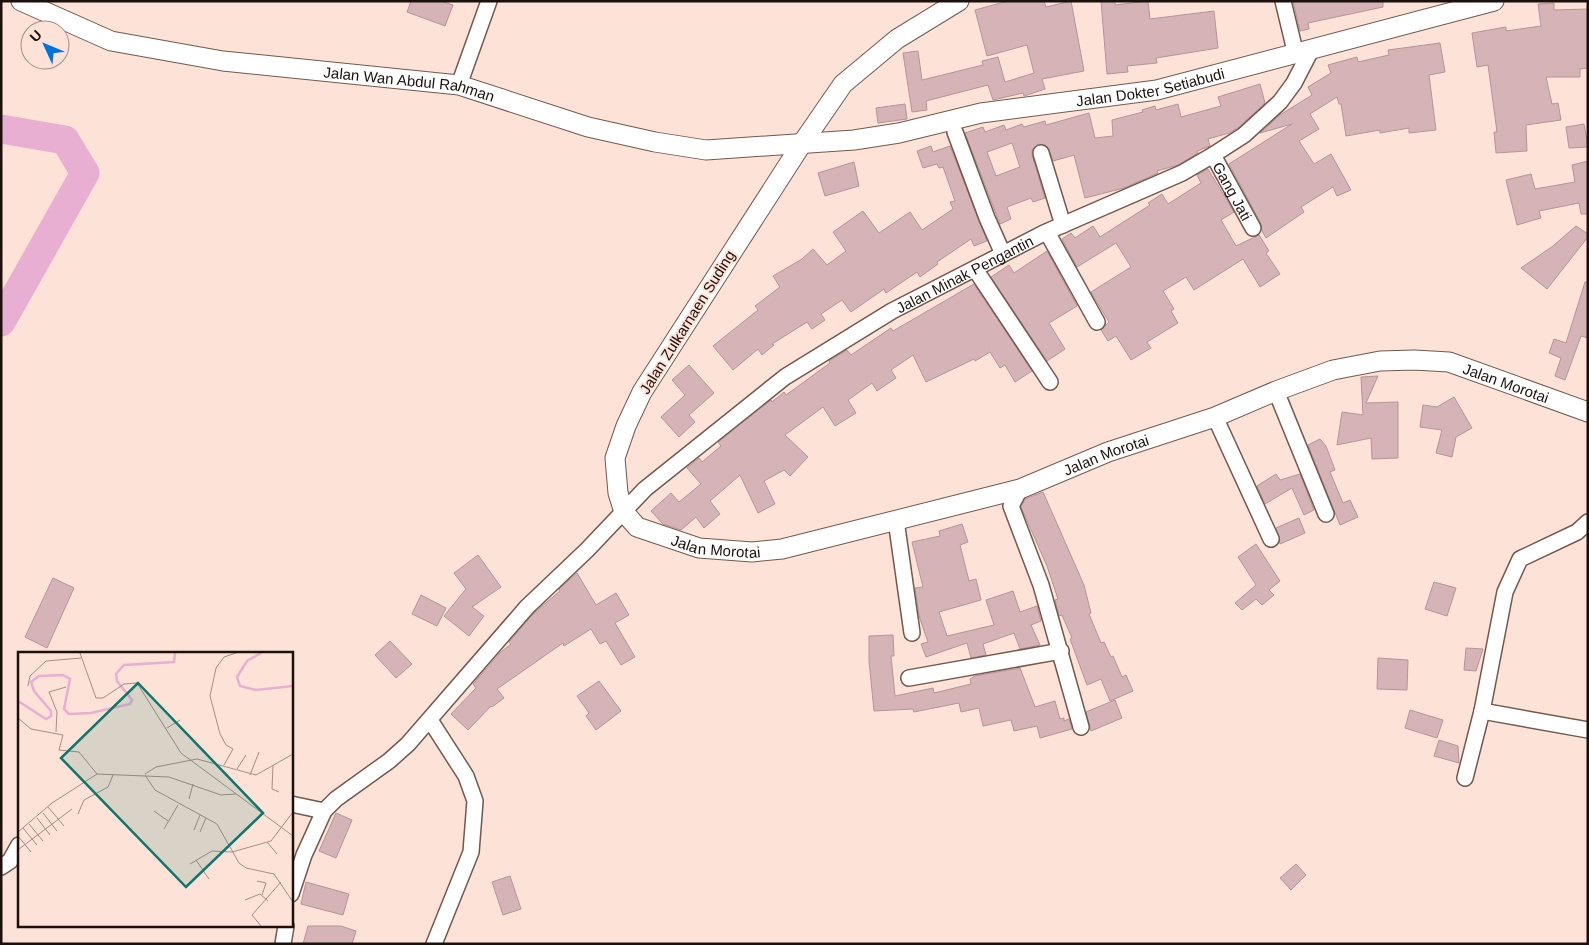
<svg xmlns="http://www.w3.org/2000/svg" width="1589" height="945" viewBox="0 0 1589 945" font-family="Helvetica,sans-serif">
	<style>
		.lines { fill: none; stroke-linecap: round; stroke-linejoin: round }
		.river { stroke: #e9afd2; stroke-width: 29 }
		.building { fill: #d6b3b6; stroke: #b69497; fill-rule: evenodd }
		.minor-casing { stroke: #74584e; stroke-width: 18 }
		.tertiary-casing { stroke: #74584e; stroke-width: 21 }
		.minor { stroke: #fff; stroke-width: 15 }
		.tertiary { stroke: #fff; stroke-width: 19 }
		.labels { text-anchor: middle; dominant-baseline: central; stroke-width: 4; stroke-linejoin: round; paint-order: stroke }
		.street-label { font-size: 15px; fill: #1b100c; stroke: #fde2d8 }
		.inset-river { fill: none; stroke: #e9afd2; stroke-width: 2.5 }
		.inset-road { fill: none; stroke: #a38e86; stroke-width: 1 }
		.view { fill: #0f766e; fill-opacity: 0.15; stroke: #0f766e; stroke-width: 2.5 }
		.inset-edge { fill: none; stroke: #1b100c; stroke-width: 2.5 }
	</style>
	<rect width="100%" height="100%" fill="#fde2d8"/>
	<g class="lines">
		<path class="river" d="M1 129 65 140 85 173 1 322"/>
	</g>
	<path class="building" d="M411 1H441L453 5 445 26 407 12Z
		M1008 1H1044L1046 7 1071 1 1084 71 1042 79 1045 89 1024 96 1023 93 993 100 988 85 926 101 927 110 912 112 903 53 918 51 922 80 983 65 982 61 998 57 1005 82 1034 73 1027 45 987 56 975 10Z
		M1101 1H1115V5L1148 1 1150 19 1214 11 1218 48 1156 58 1157 63 1127 66 1128 72 1107 74Z
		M1293 1H1383V7L1308 23 1309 29 1300 31Z
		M1554 3V10L1588 9V68L1580 69V77H1546L1552 104 1558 103 1561 120 1526 125 1527 151 1496 153 1494 132H1497L1488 65 1477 67 1472 33 1506 27V31L1541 26 1538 4Z
		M1440 43 1445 72 1429 75 1436 130 1409 133V128L1380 133V130L1346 136 1341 104H1339L1337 97 1310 114 1319 129 1299 141 1314 164 1331 154 1351 190 1337 196 1333 187 1301 207 1304 212 1266 238 1262 231 1261 224 1229 164 1292 124 1260 133 1280 115 1312 95 1308 87 1331 73 1328 65 1357 57 1358 62 1389 55 1388 50Z
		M1260 84 1265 103 1238 128 1229 133 1208 139 1210 146 1197 151 1198 153 1178 165 1157 171 1158 173 1124 188 1085 198 1074 155 1053 161 1048 147 1038 144 1032 150V155L1045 198 1033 202 1031 198 1007 207 1011 219 1000 224 965 133 983 127 985 132 1004 125 1006 130 1022 124 1024 127 1045 121 1046 125 1089 113 1095 138 1113 136 1112 120 1143 112 1142 110 1155 106 1156 110 1178 104 1181 117 1221 106 1218 97ZM1012 143 1020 167 996 176 987 152Z
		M905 104 907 119 878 123 876 108Z
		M1584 124 1588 147 1569 148 1566 127Z
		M931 146 933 152 950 146 987 241 974 246 971 239 937 262 938 264 920 277 917 272 886 293 884 289 851 312 842 300 821 314 825 320 812 329 807 322 772 344 774 345 762 355 758 349 733 370 713 346 758 310 755 306 780 287 773 276 802 259 813 249 827 265 846 251 833 232 863 211 879 233 910 212 922 230 953 209 950 202 955 201 943 167 939 168 937 164 923 168 917 151Z
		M1588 161V214H1581L1579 203 1539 211 1541 218 1517 225 1506 180 1531 174 1535 189 1575 182 1572 165Z
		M854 162 859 186 825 196 818 173Z
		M1208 169 1234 212 1221 220 1236 246 1259 235 1269 251 1266 253 1280 274 1260 287 1243 259 1194 290 1186 277 1163 291 1174 309 1171 311 1178 323 1147 342 1151 348 1131 360 1116 336 1108 341 1101 330 1109 322 1091 292 1131 267 1116 243 1077 267 1062 239 1071 233 1075 238 1093 226 1100 237 1150 205 1148 203 1162 194 1168 204 1201 183 1197 175Z
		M1576 226 1588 234V237L1547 289 1521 268 1553 246Z
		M1047 251 1077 306 1049 323 1065 349 1047 361 991 277 1009 265 1014 273Z
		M1585 282H1588V338L1581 336 1565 380 1555 376 1561 358 1549 353 1554 339 1566 343Z
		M974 284 1032 371 1015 382 1005 365 1000 368 990 352 975 361 974 359 926 382 913 355 891 370 896 378 877 391 872 383 848 400 856 413 835 426 823 407 785 435 808 457 790 476 784 470 764 481 775 504 758 513 740 475 710 501 720 514 704 528 696 517 681 530 663 524 651 511 671 493 679 502 701 484 687 468 699 458 702 462 721 446 718 442 771 400 772 402 784 392 786 395 830 363 829 361 847 350 851 355 891 328 893 331Z
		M689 365 714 393 689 415 695 422 679 437 661 417 685 395 672 380Z
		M1378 376 1366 403 1398 402V458L1372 459 1371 438 1337 445 1342 412 1363 415 1361 377Z
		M1454 397 1472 428 1456 437 1452 457 1436 453 1442 430 1420 427 1423 405 1437 407Z
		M1320 439 1326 446 1335 470 1330 472 1343 503 1350 500 1358 517 1340 525 1308 445Z
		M1276 474 1280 480 1300 474 1314 510 1304 515 1292 488 1265 504 1257 486Z
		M1043 492 1084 585 1091 613 1089 614 1101 643 1104 642 1111 657 1113 656 1122 677 1126 675 1133 691 1110 701 1101 679 1087 685 1070 639 1072 638 1062 615 1059 616 1055 600 1058 599 1047 566 1021 507 1025 499Z
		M1299 518 1305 533 1280 544 1276 528Z
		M962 524 968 542 960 545 969 581 976 579 981 600 939 612 947 636 994 625 986 600 1013 591 1020 612 1037 606 1041 621 1031 625 1040 645 1020 649 1014 633 983 644 986 655 971 658 967 643 926 657 921 644 928 642 919 616 915 588 923 587 912 542 940 536 939 531Z
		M1256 544 1280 581 1269 590 1274 595 1262 605 1256 599 1242 610 1235 603 1256 585 1238 557Z
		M478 555 501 587 472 607 484 616 469 636 444 616 466 589 454 573Z
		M577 573 596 605 616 593 629 615 615 623 635 657 621 665 606 641 600 644 591 629 564 646 563 643 497 689 504 698 492 707 491 706 468 730 451 714 476 688 473 684 501 652 511 644 509 642 534 613 560 591 559 589Z
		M53 578 74 588 47 648 25 637Z
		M1434 582 1456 588 1447 616 1425 609Z
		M421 595 446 608 437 626 412 614Z
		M893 635 894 656H891L895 696 933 688 934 693 971 684 970 679 975 676 1020 668 1035 707 1055 701 1060 719 1064 718V721L1069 719 1072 729 1040 738 1037 726 1014 731 1011 720 983 726 979 708 961 712 959 703 914 712 913 709 874 711 869 661V636Z
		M390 641 412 664 396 678 375 655Z
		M1466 648 1483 649 1476 671 1464 670Z
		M1378 658 1408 660 1407 690 1377 689Z
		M599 681 621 711 596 730 586 716 589 713 577 696Z
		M1115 700 1122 718 1091 731 1086 712Z
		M1410 710 1443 720 1437 738 1405 728Z
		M1439 740 1458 746 1459 763 1434 756Z
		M336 813 352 820 336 858 319 851Z
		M1296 864 1306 875 1291 890 1280 878Z
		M510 876 521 909 503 915 492 882Z
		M306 882 349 894 343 915 301 904Z
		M308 926H341L356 931 352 944H303Z"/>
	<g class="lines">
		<defs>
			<g id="minor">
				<path d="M1283 1 1296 55"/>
				<path d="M459 85 489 1"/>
				<path d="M955 132 987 218 1003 254"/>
				<path d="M1041 153 1063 225"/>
				<path id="s1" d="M1213 155 1253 228"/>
				<path d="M1047 232 1097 322"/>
				<path d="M975 269 1050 382"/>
				<path d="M1276 391 1326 514"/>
				<path d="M1215 417 1271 539"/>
				<path d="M1020 489 1011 506 1041 585 1081 727"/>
				<path d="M896 520 912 633"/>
				<path d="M909 678 1061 651"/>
				<path d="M1482 711 1588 730"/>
				<path d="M430 720 466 776 475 801 471 852 434 944"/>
				<path d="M1465 778 1482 711 1505 592 1520 559 1577 532 1588 522"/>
				<path d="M291 804 324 811"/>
				<path d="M1 867 10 861 19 845"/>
				<path id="s2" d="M291 894 304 855 324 811 336 799 389 761 408 744 527 607 587 550 645 489 785 377 892 311 1044 233 1182 173 1213 155 1244 135 1280 102 1294 83 1310 52"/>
				<path d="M283 944 286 926"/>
			</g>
			<g id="tertiary">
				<path id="s3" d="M21 1 111 41 223 61 459 85 588 127 655 142 706 150 854 140 899 133 981 113 1157 90 1494 1"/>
				<path id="s4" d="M959 1 897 39 843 84 801 145 642 392 626 426 615 458 618 493 624 512 637 527 699 548 752 552 782 549 1020 489 1108 452 1215 417 1276 391 1333 370 1380 361 1414 360 1449 362 1588 412"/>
			</g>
		</defs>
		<use href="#minor" class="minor-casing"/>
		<use href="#tertiary" class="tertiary-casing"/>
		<use href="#minor" class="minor"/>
		<use href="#tertiary" class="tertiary"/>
	</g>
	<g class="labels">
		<g class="street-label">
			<text stroke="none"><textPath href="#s3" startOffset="400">Jalan Wan Abdul Rahman</textPath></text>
			<text stroke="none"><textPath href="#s3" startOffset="1155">Jalan Dokter Setiabudi</textPath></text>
			<text stroke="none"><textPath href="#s1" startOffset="41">Gang Jati</textPath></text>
			<text stroke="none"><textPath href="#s2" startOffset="932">Jalan Minak Pengantin</textPath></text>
			<text transform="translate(687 322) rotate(-58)">Jalan Zulkarnaen Suding</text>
			<text stroke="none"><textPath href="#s4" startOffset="1564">Jalan Morotai</textPath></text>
			<text stroke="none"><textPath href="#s4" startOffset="1144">Jalan Morotai</textPath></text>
			<text stroke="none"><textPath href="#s4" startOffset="739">Jalan Morotai</textPath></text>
		</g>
	</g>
	<g transform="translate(18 652)">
		<rect width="275" height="275" fill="#fde2d8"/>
		<path class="inset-river" d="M243 1 229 9 219 25 222 34 238 38 275 34M0 49 28 67 33 64V59L16 39 13 30 21 24 45 23 52 27 46 57 51 62 73 61 112 52 114 48 99 29 98 22 106 13 156 10 157 1"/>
		<path class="inset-road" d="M62 1 78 46H85L106 32 119 31 163 101 275 184M10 34 12 24 28 9 63 6M0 66 13 77 45 83 41 98 61 100 79 122M149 76 162 68M38 80 39 60 31 40 48 35M206 113 215 97 208 93 202 82 192 44 198 16 206 5 218 1M255 113 254 137 261 140M219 117 228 103M127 122 138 115 179 107 238 123 275 102M127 123 137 138 199 172 221 211 228 216 256 222 275 250M232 123 241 100M171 147 175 132M30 155 46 174M136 159 150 169M25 161 39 179M60 162 66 148 90 135 95 123M19 166 32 183M11 172 25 189M5 176 19 193M146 177 160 153M176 178 182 163M0 180 34 151 79 122 151 125 203 143 218 142M182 180 188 166M0 184 13 200M249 190 259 202M1 197 54 157M178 208 191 227M172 212 194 199 214 200 253 189 275 160M239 229 248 231 244 243M227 248 242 242 250 249M243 274 234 263 263 230"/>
		<path class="view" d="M120 31 245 161 168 235 43 106Z"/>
		<rect width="275" height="275" class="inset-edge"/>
	</g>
	<rect width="1589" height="945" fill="none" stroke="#1b100c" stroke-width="5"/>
	<g transform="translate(45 45) rotate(314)"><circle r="24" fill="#fde2d8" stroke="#a38e86"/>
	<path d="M0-4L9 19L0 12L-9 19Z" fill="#0073da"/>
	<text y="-8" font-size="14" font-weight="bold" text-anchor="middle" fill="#1b100c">U</text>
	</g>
</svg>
